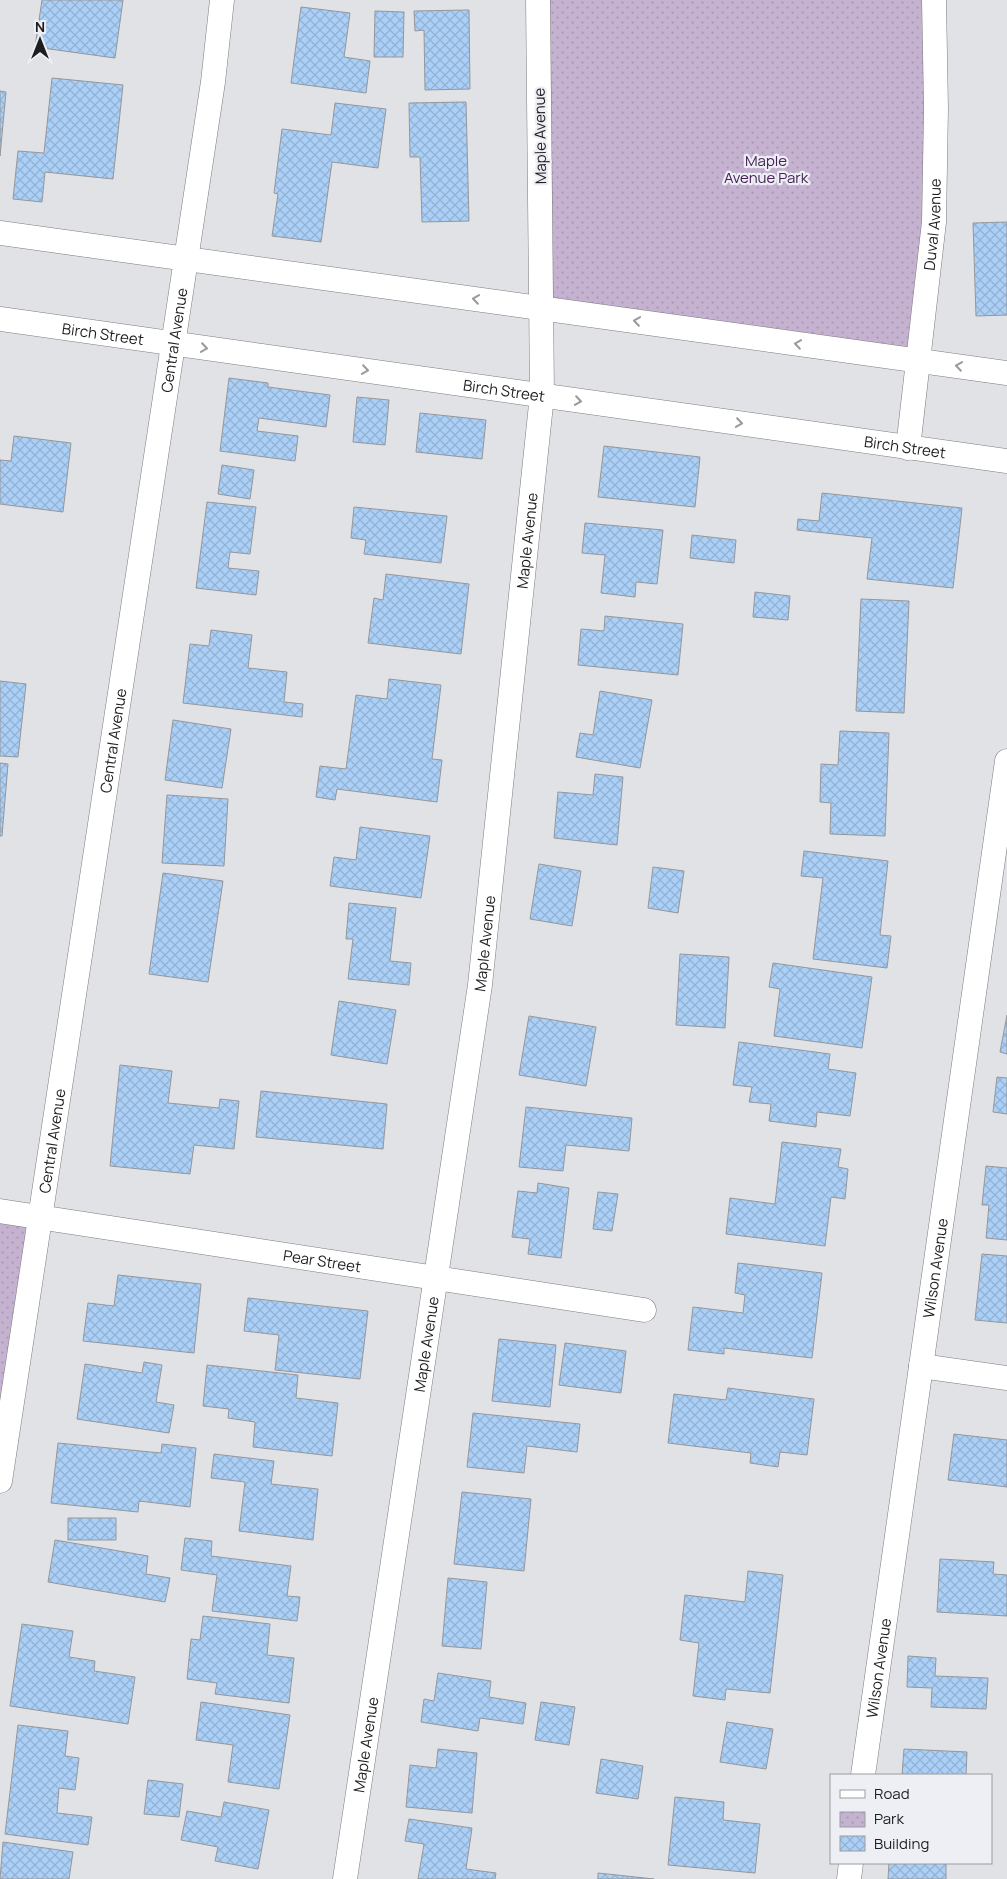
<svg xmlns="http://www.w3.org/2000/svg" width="1007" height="1879" viewBox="0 0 1007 1879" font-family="Manrope,sans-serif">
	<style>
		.park { fill: url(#park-dots) }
		.building { fill: url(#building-cross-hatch); stroke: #94979b }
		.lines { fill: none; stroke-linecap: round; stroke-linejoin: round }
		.minor-casing { stroke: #7b7c80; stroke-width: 25 }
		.minor { stroke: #fff; stroke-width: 24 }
		.oneway { stroke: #9a9a9b }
		.labels { text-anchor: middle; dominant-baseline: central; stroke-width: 4.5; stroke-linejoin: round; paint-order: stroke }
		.street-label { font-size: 15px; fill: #1e1e20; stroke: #eeeff4 }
		.park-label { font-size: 15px; fill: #462258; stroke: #eeeff4 }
	</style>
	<defs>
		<pattern id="park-dots" width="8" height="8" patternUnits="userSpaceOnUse" patternTransform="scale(1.25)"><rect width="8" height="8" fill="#c5b2d0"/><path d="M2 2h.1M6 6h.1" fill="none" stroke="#a999b2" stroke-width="1.8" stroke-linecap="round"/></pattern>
		<pattern id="building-cross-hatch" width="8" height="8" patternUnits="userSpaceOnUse" patternTransform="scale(1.25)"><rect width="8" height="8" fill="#abd0f7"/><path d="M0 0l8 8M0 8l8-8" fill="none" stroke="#93b2d3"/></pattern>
	</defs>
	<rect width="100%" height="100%" fill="#e1e2e6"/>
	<path class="park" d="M538 0H934L919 360 542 308Z
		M0 1211 40 1218 0 1481Z"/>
	<path class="building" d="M42 0H123L115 58 35 47Z
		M301 7 350 13 344 57 370 61 366 93 291 83Z
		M469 10 470 89 425 90 424 30 415 31 414 11Z
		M375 11 404 12 403 57H374Z
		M52 78 123 85 113 179 45 172 42 202 13 199 18 151 44 153Z
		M0 91 6 92 0 156Z
		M466 102 469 221 422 222 420 157H410L409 103Z
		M335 103 386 109 378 168 332 162 321 242 272 236 278 194 274 193 282 129 331 135Z
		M1007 222V315L976 316 973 223Z
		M229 378 268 383V387L330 395 326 427 259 418 257 431 298 436 295 461 220 451Z
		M357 397 389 400 385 445 353 442Z
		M420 413 486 420 482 459 416 452Z
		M14 436 71 443 63 512 0 504V460L11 461Z
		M604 446 700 457 695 507 598 497Z
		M222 465 254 470 250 499 218 494Z
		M822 493 962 508 953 588 867 579 872 538 797 530 798 519 819 521Z
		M207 502 256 507 250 554 230 552 228 568 259 571 256 595 196 588Z
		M354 507 447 516 441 563 364 554 366 540 351 538Z
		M585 523 663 530 657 584 636 582 635 597 601 593 605 555 582 553Z
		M692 535 736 540 734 563 690 558Z
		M386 574 469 584 461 654 368 643 374 598 383 600Z
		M755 592 790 596 788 620 753 617Z
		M861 599 909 601 904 713 856 711Z
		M605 616 683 624 678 675 578 665 581 629 604 631Z
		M211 630 252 635 248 668 287 672 284 702 303 704 302 717 183 703 190 644 209 646Z
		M389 679 441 685 432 759 442 760 437 802 337 789 335 800 316 797 320 766 346 769 356 695 387 699Z
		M0 681 26 684 18 757 0 756Z
		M600 691 652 700 640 768 576 757 580 733 593 735Z
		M173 720 231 729 222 788 165 780Z
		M840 731 889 733 885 836 830 834 831 803 820 802 821 764 838 765Z
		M0 763 8 764 2 836H0Z
		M595 774 623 777 617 845 554 838 558 792 593 795Z
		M167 795 228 799 224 866 162 863Z
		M360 827 430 836 421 898 330 886 334 857 356 860Z
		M804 851 888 861 880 935 891 936 887 968 813 959 823 878 801 876Z
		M539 864 581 871 572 926 530 919Z
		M653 867 684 871 678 913 648 908Z
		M163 873 223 881 208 982 149 974Z
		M349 903 396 908 390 961 411 963 409 985 348 979 353 939H346Z
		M680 954 729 957 725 1028 676 1025Z
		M773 963 872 977 862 1048 774 1036 780 989 769 987Z
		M339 1001 396 1010 387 1064 331 1055Z
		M1007 1015V1054L1000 1052Z
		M529 1016 596 1027 586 1086 519 1075Z
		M739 1042 830 1054 828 1069 856 1073 850 1116 817 1112 816 1127 769 1121 771 1104 749 1102 752 1087 733 1085Z
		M120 1065 172 1071 168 1103 219 1108 220 1099 239 1101 234 1149 194 1145 190 1174 110 1166Z
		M997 1077 1007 1078V1114L993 1112Z
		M261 1091 387 1104 383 1149 256 1137Z
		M526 1107 632 1118 629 1151 566 1145 563 1171 519 1167Z
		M782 1142 841 1149 838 1167 848 1169 845 1199 831 1197 825 1246 726 1234 730 1198 775 1204Z
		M986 1166 1007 1168V1240L986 1238 989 1205H982Z
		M538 1183 569 1188 561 1258 528 1254 530 1239 512 1237 518 1191 537 1193Z
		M598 1192 618 1194 612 1231 593 1229Z
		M982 1254 1007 1256V1323L975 1320Z
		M738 1263 822 1273 812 1358 724 1348V1354L688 1350 693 1307 743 1313 745 1295 735 1293Z
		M118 1275 201 1284 194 1353 83 1341 88 1303 114 1306Z
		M248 1298 368 1311 360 1379 275 1370 279 1335 244 1331Z
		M499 1339 556 1345 550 1407 492 1401Z
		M565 1343 626 1351 621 1393 559 1385Z
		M144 1362 162 1365 156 1402 174 1405 169 1433 77 1419 85 1364 142 1373Z
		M207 1365 298 1375 296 1398 338 1403 332 1456 253 1447 255 1422 228 1418 229 1409 203 1406Z
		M728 1388 814 1399 807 1455 780 1452 778 1467 750 1463 751 1453 668 1443 674 1394 726 1400Z
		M473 1413 580 1424 577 1452 527 1446 524 1473 467 1467Z
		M954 1434 1007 1440V1487L948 1480Z
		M58 1443 161 1453 162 1444 196 1448 190 1507 139 1501 138 1512 51 1503Z
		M214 1454 274 1461 271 1484 318 1489 313 1540 239 1531 245 1482 211 1478Z
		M462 1492 531 1499 524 1571 454 1564Z
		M68 1518H116V1540H68Z
		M185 1538 212 1541 211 1556 291 1566 287 1596 300 1597 297 1621 212 1611 217 1575 181 1570Z
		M55 1540 148 1556 146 1574 170 1578 165 1602 48 1582Z
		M940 1559 994 1562 993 1574 1007 1575V1616L937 1612Z
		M748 1571 783 1575 770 1693 726 1689 725 1700 693 1696 699 1643 680 1640 685 1595 745 1602Z
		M448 1578 487 1582 481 1649 442 1646Z
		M203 1616 270 1624 267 1655 294 1658 289 1703 215 1694 217 1683 187 1679 191 1639 200 1640Z
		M22 1624 73 1631 69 1657 95 1661 94 1671 135 1677 128 1724 10 1706Z
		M908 1656 936 1658 935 1676 988 1678 986 1709 931 1707 932 1688 907 1687Z
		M438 1673 491 1681 489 1697 526 1703 523 1724 480 1718 478 1731 421 1722 424 1699 434 1701Z
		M201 1702 290 1715 279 1789 228 1782 233 1745 196 1740Z
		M541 1702 575 1707 569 1745 535 1740Z
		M727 1722 773 1729 766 1769 720 1762Z
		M18 1725 68 1731 65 1756 79 1758 75 1790 59 1788 57 1813 92 1817 88 1845 5 1834Z
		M438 1749 477 1753 472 1813 406 1807 410 1765 436 1768Z
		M904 1749 967 1752 966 1775H902Z
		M601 1759 643 1766 638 1799 596 1793Z
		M148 1780 183 1784 179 1817 144 1814Z
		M675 1797 724 1802 723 1820 760 1824 755 1873 668 1865Z
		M224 1802 269 1810 258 1869 215 1861 218 1847 181 1840 187 1811 221 1817Z
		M409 1819 472 1828 466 1869 496 1873 495 1879H418L424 1844 405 1841Z
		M3 1842 73 1852 69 1879H0Z
		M889 1863H946V1879H888Z
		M598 1873 654 1879H598Z"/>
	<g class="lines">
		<defs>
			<g id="minor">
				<path d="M0 233 1007 373"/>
				<path id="s1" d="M0 319 1007 461"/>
				<path id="s2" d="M908 448 934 222 936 108 934 0"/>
				<path id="s3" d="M0 1211 644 1310"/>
				<path d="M921 1366 1007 1378"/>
				<path id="s4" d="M0 1481 213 82 222 0"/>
				<path id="s5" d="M863 1775 1007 761"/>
				<path id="s6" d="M345 1879 480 985 542 395 538 0"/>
				<path d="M849 1879 851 1863"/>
			</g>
		</defs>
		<use href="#minor" class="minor-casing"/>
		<use href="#minor" class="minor"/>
	</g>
	<defs><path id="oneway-chevron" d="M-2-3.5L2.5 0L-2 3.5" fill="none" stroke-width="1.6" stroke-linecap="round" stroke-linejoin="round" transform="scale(1.25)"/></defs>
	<g class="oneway">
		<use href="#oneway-chevron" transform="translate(476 299) rotate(-172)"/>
		<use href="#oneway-chevron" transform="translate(637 321) rotate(-172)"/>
		<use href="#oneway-chevron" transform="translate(798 344) rotate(-172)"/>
		<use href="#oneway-chevron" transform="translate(204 348) rotate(8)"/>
		<use href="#oneway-chevron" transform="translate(959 366) rotate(-172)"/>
		<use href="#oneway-chevron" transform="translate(365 370) rotate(8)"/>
		<use href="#oneway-chevron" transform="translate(578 401) rotate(8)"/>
		<use href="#oneway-chevron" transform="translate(739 423) rotate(8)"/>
	</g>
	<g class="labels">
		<g class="street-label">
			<text transform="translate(540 136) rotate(-91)">Maple Avenue</text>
			<text stroke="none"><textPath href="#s2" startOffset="225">Duval Avenue</textPath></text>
			<text stroke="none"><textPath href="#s1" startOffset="104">Birch Street</textPath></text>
			<text stroke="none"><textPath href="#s4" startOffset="1154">Central Avenue</textPath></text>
			<text stroke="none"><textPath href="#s1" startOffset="509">Birch Street</textPath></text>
			<text stroke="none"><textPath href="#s1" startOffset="914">Birch Street</textPath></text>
			<text stroke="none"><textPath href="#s6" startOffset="1351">Maple Avenue</textPath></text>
			<text stroke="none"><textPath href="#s4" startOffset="749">Central Avenue</textPath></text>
			<text stroke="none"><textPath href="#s6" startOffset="946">Maple Avenue</textPath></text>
			<text stroke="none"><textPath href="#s4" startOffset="344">Central Avenue</textPath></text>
			<text stroke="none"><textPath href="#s3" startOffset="326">Pear Street</textPath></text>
			<text stroke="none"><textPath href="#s5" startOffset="512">Wilson Avenue</textPath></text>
			<text stroke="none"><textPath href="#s6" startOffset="541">Maple Avenue</textPath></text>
			<text stroke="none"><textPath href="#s5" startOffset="108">Wilson Avenue</textPath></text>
			<text stroke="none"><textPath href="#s6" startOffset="136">Maple Avenue</textPath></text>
		</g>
		<g class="park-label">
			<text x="766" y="160">Maple<tspan x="766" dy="17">Avenue Park</tspan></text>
		</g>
	</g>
	<rect x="830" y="1774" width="162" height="90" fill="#eeeff4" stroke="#9b9b9f"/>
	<rect x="840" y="1790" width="25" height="8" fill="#ffffff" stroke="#9b9b9f"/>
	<text x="874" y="1799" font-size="15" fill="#1e1e20">Road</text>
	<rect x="840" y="1812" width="25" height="15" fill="url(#park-dots)" stroke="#9b9b9f"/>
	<text x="874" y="1824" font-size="15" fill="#1e1e20">Park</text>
	<rect x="840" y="1836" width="25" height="15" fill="url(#building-cross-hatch)" stroke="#9b9b9f"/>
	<text x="874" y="1849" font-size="15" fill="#1e1e20">Building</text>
	<g transform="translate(40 40)" stroke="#eeeff4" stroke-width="4" paint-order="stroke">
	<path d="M0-4L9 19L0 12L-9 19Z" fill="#1e1e20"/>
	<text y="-8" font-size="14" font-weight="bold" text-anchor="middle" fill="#1e1e20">N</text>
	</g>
</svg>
